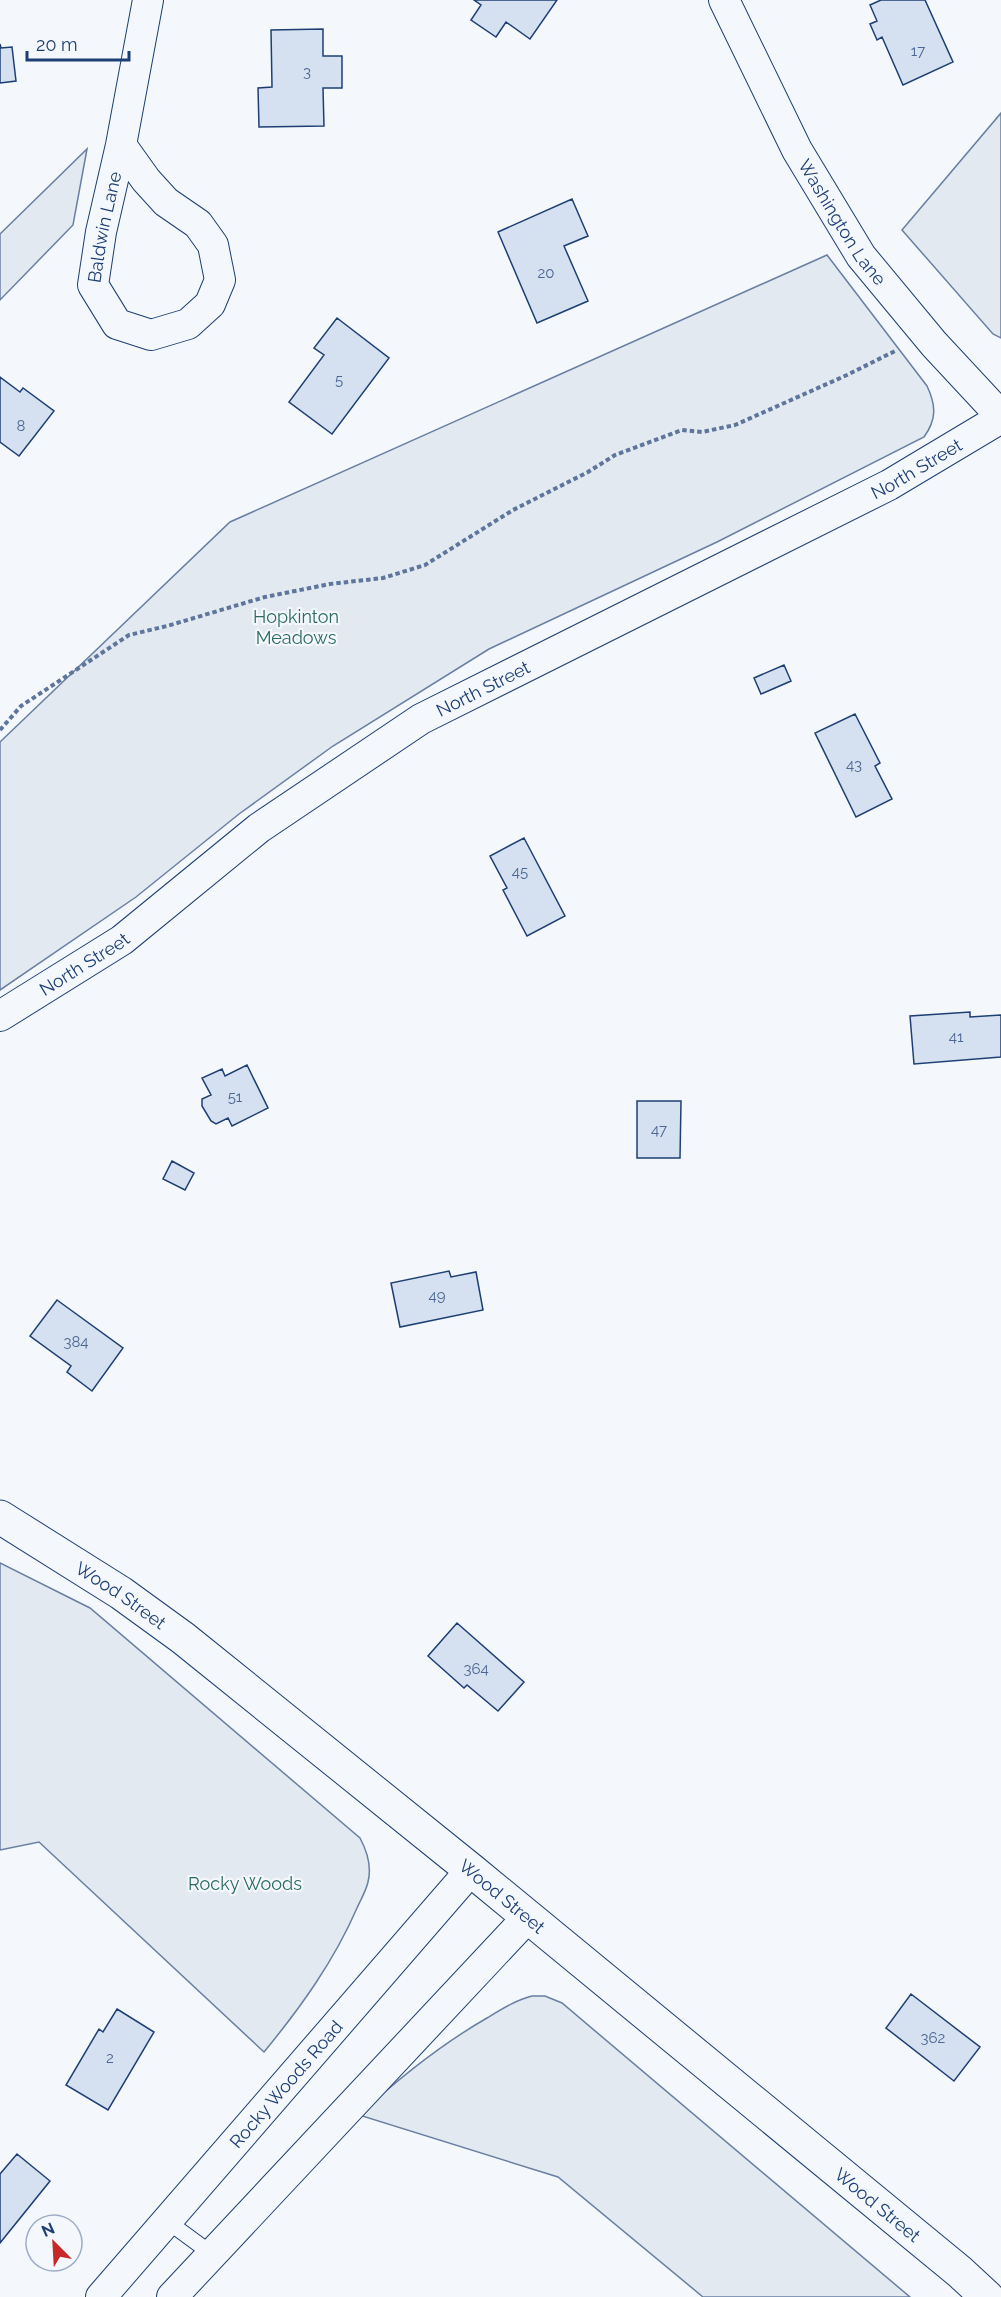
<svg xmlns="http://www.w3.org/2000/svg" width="1001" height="2297" viewBox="0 0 1001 2297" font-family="Raleway,sans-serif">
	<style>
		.green { fill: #e3e9f0; stroke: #687fa3; stroke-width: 1.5 }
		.building { fill: #d5e0f0; stroke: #1d3f73; stroke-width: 1.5 }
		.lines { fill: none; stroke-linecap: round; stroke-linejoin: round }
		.service-casing { stroke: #1d3f73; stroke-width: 17 }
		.minor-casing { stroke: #1d3f73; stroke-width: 32 }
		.secondary-casing { stroke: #1d3f73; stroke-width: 35 }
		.path { stroke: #5e769c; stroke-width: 4; stroke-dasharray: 4.5 3; stroke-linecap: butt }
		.service { stroke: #f4f7fb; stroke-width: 15 }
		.minor { stroke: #f4f7fb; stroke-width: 30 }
		.secondary { stroke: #f4f7fb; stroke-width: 33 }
		.labels { text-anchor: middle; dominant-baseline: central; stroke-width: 4.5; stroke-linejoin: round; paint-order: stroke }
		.number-label { font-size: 15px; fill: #4b6792 }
		.street-label { font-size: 18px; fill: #1d3f73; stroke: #f4f7fb }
		.park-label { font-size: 18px; fill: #2c6c60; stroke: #f4f7fb }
	</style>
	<rect width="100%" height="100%" fill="#f4f7fb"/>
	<path class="green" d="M1001 113V338L993 334 902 230Z
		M87 149 73 225 0 300V234Z
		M827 255 927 386C936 405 937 419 924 437L717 542 489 649 333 746 239 814 136 897 0 990V742L230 522Z
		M0 1563 90 1608 360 1838C367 1851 372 1866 368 1882 366 1891 361 1899 357 1908 334 1961 301 2007 264 2052L39 1842 0 1850Z
		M532 1996H545L562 2003 910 2297H703L558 2177 359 2115C399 2078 440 2045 487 2018 502 2009 516 2000 532 1996Z"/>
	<path class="building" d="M474 0H557L530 39 506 22 496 37 471 20 481 5Z
		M881 0H925L953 62 903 85 882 37 877 40 870 24 877 21 870 5Z
		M323 29V56H342V88H323L324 126 259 127 258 88 272 87 271 30Z
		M0 44 1 48 12 47 16 81 0 83Z
		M572 199 588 236 564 246 588 301 537 323 498 232Z
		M337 318 389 358 332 434 289 402 324 355 314 348Z
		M0 377 20 392 23 388 54 411 19 456 0 442Z
		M784 665 791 681 761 694 754 678Z
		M855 714 880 763 875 766 892 799 856 817 815 733Z
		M524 838 565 916 527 936 503 890 507 888 490 856Z
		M970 1012V1017L1001 1015V1057L914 1064 910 1016Z
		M247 1065 268 1108 232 1126 228 1118 216 1124 211 1121 202 1106V1099L211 1095 202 1078 222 1069 225 1076Z
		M637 1101H681L680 1158H637Z
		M172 1161 194 1173 185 1190 163 1179Z
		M449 1271 451 1277 476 1272 483 1310 400 1327 391 1283Z
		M57 1300 123 1348 92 1391 67 1372 71 1366 30 1336Z
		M457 1623 524 1682 498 1711 467 1685 464 1688 428 1656Z
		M911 1994 980 2047 954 2081 886 2028Z
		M117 2009 154 2032 108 2110 66 2085 99 2029 103 2032Z
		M17 2154 50 2181 0 2243V2174Z"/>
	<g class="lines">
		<defs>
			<path id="service" d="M167 2221 212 2254"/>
			<g id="minor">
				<path id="s1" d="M724 0 797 150 861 256 934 344 1001 416"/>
				<path id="s2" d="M121 145 146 180 166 202 198 224 213 245 220 280 210 304 188 324 151 335 117 324 93 285 101 232 121 145 148 0"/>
				<path id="s3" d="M0 1016 122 940 259 828 421 719 889 485 1001 418"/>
				<path id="s4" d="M101 2297 471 1870"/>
				<path d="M172 2297 528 1917"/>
			</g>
			<g id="secondary">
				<path id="s5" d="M0 1517 121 1593 183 1638 471 1870 960 2272 987 2297"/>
			</g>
		</defs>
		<use href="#service" class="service-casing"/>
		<use href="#minor" class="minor-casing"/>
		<use href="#secondary" class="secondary-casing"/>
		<path class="path" d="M0 730 21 706 129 635 167 626 265 597 330 584 383 578 425 565 513 510 588 472 615 455 682 430 702 432 735 425 847 375 897 350"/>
		<use href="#service" class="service"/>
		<use href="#minor" class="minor"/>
		<use href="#secondary" class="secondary"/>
	</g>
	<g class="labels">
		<g class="number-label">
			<text x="918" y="51">17</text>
			<text x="307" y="72">3</text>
			<text x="546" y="273">20</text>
			<text x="339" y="380">5</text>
			<text x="21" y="426">8</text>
			<text x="854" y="765">43</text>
			<text x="520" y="872">45</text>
			<text x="956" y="1037">41</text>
			<text x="235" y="1097">51</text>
			<text x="659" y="1130">47</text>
			<text x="437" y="1296">49</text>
			<text x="76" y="1342">384</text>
			<text x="476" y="1669">364</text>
			<text x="933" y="2038">362</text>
			<text x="110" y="2058">2</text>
		</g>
		<g class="street-label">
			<text stroke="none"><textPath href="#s1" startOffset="252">Washington Lane</textPath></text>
			<text stroke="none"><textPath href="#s2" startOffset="408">Baldwin Lane</textPath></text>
			<text stroke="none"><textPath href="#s3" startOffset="1071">North Street</textPath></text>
			<text stroke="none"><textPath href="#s3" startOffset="585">North Street</textPath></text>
			<text stroke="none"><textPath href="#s3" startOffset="99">North Street</textPath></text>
			<text stroke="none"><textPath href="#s5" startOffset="144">Wood Street</textPath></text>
			<text stroke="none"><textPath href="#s5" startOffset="630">Wood Street</textPath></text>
			<text stroke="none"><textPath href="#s4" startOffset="282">Rocky Woods Road</textPath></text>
			<text stroke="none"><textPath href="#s5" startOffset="1116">Wood Street</textPath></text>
		</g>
		<g class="park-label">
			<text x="296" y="616">Hopkinton<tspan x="296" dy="21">Meadows</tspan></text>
			<text x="245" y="1883">Rocky Woods</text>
		</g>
	</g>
	<g transform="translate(54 2243) rotate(336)"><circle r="28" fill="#f4f7fb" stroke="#9eadc5" stroke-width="1.5"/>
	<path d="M0-4.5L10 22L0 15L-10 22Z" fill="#c62828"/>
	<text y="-9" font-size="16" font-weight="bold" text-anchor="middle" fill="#1d3f73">N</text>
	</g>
	<path d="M27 51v9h102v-9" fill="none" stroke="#1d3f73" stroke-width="3"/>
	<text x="36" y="51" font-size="18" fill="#1d3f73" stroke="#f4f7fb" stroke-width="4.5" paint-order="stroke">20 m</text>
</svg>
